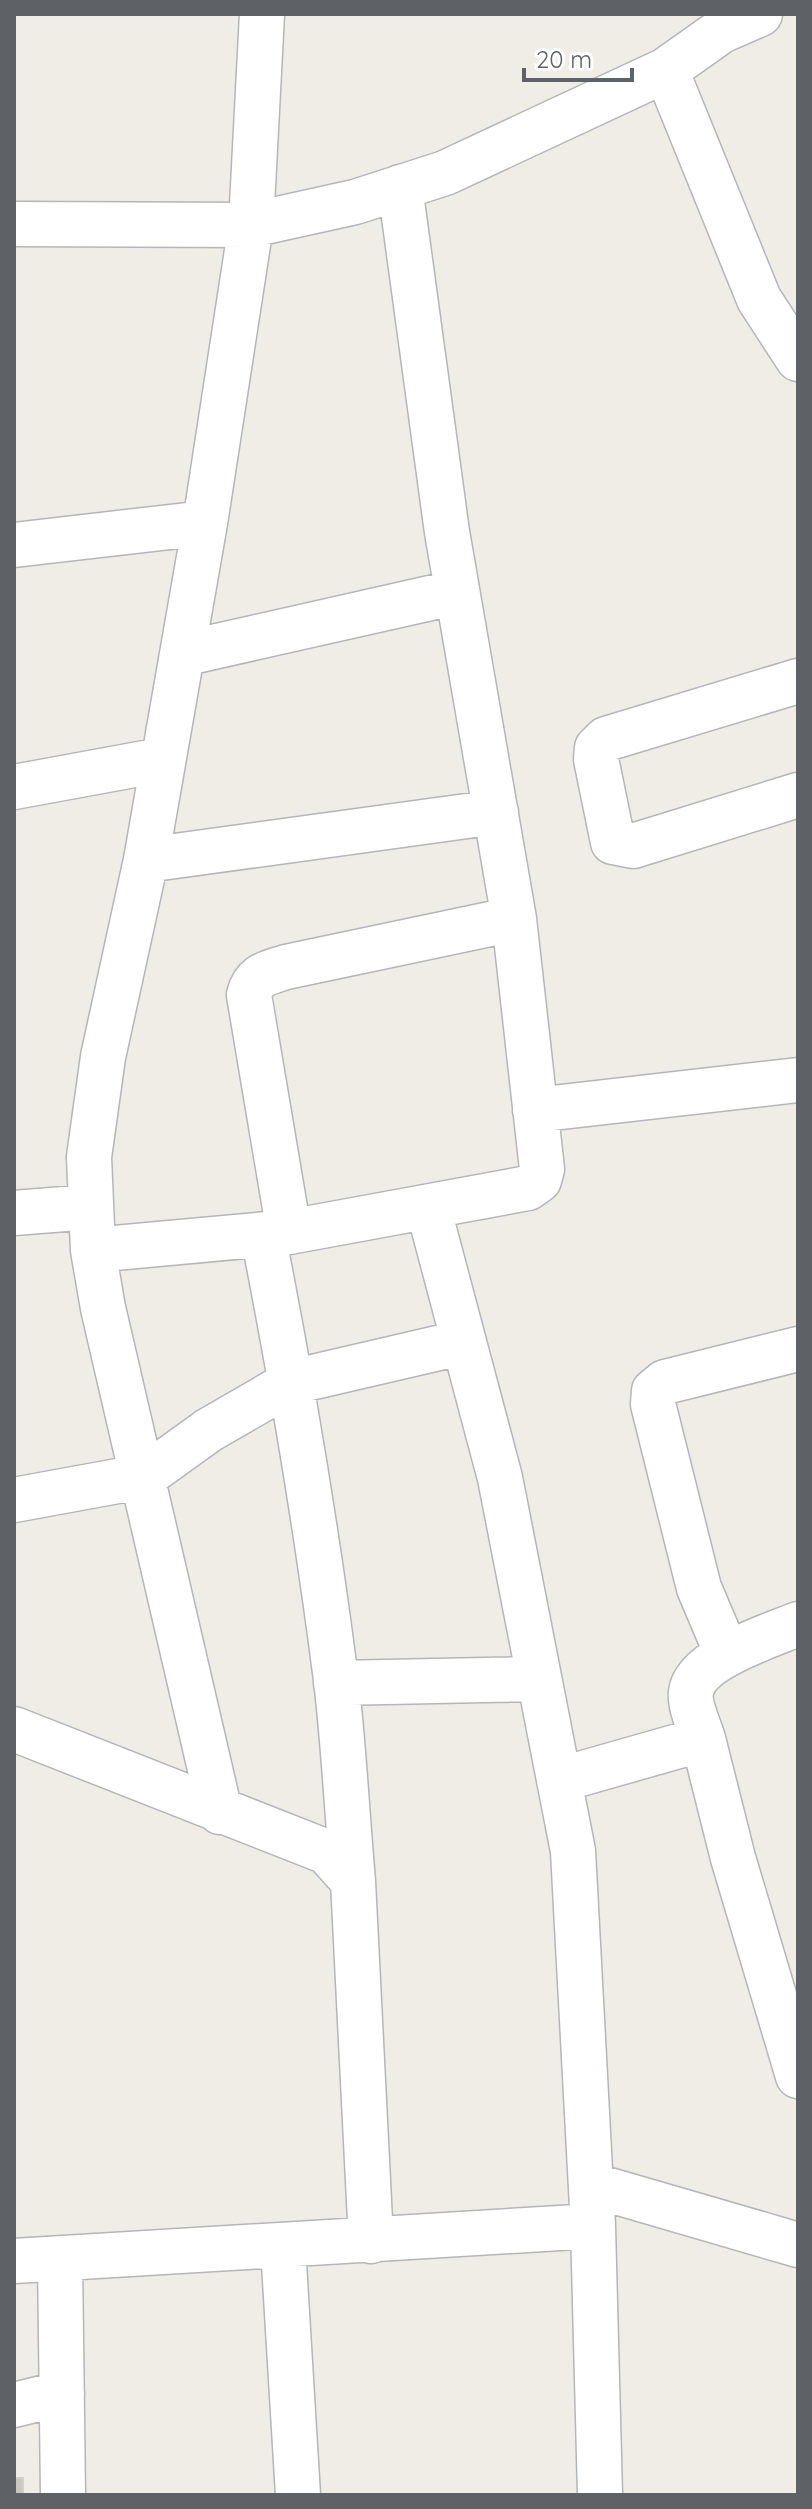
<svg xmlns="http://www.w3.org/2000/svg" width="812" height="2509" viewBox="0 0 812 2509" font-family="Quicksand,sans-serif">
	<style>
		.building { fill: #c8c7c1; stroke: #d3d0c5; stroke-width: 2 }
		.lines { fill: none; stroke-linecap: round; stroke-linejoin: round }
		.minor-casing { stroke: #b3b6ba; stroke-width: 47 }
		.minor { stroke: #fff; stroke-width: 44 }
	</style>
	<rect width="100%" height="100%" fill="#efede6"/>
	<path class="building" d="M14 2478H23V2495H14Z"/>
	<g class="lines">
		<defs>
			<path id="minor" d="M666 70 759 299 798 359
				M14 224 251 225 355 202 445 173 666 70 721 31 760 14
				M14 545 205 523
				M182 654 457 592
				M798 681 606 739 597 748 596 759 613 842 633 846 798 795
				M14 787 161 760
				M146 860 496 812
				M535 1110 798 1080
				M428 1207 500 1478 573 1851 593 2226 600 2495
				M14 1213 90 1207
				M289 1232 249 995C254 974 268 973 286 967L514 919
				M263 1235C292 1382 317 1531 336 1680 344 1747 347 1814 353 1881
				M93 1250 289 1232 528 1188 539 1180 542 1169 514 919 447 532 400 187
				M14 1500 145 1476 209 1430 292 1382 464 1342
				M727 1654 699 1588 653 1404 654 1391 665 1382 798 1349
				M336 1683 539 1679
				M14 1729 327 1852 353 1881 371 2241
				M703 1739C699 1726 689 1705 691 1692 696 1658 770 1636 798 1624
				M559 1780 703 1739 733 1858 798 2076
				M220 1812 103 1308 93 1250 89 1157 103 1057 146 860 205 523 251 225 262 14
				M592 2185 798 2245
				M283 2247 298 2495
				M60 2259 63 2495
				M14 2261 593 2226
				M14 2405 62 2393"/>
		</defs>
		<use href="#minor" class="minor-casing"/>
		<use href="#minor" class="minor"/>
	</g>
	<rect width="812" height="2509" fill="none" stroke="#5e6166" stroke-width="32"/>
	<path d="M524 68v12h108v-12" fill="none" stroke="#5e6166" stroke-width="4"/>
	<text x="536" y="68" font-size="24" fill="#5e6166" stroke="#ffffff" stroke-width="6" paint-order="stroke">20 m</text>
</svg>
